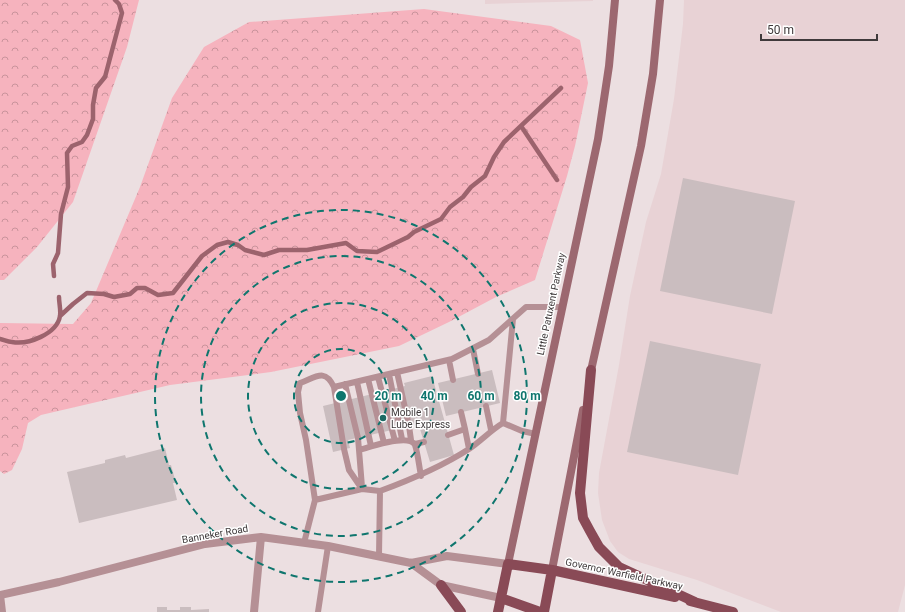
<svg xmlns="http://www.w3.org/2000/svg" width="905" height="612" viewBox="0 0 905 612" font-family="Roboto,sans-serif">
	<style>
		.built { fill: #e8d2d5 }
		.forest { fill: url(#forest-crowns) }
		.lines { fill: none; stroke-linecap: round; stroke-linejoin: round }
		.stream { stroke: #9c636d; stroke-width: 4.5 }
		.building { fill: #cabdbf }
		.lane { stroke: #b59095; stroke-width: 6 }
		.street { stroke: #b59095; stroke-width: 8 }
		.secondary { stroke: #9c6870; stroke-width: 8 }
		.primary { stroke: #894a56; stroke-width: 10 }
		.ring { fill: none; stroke: #0f766e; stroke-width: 2; stroke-dasharray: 7 5 }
		.poi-dot { fill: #1d6963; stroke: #fff; stroke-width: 1.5 }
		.labels { text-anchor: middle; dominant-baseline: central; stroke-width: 3; stroke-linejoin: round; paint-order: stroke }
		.street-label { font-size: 10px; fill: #3f3a3b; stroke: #fff }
		.poi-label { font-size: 10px; fill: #3f3a3b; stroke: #fff; text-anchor: start }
		.centre { fill: #0f766e; stroke: #fff; stroke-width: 2 }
		.ring-label { font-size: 12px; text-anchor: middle; font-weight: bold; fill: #0f766e; stroke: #fff; stroke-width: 3; stroke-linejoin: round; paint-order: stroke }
	</style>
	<defs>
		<pattern id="forest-crowns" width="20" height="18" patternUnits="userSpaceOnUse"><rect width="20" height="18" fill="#f6b3be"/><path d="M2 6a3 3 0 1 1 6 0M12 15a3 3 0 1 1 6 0" fill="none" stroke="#c9939c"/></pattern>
	</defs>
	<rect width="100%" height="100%" fill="#ecdfe1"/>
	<path class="built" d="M485 0H593V1L485 4Z
		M684 0H905V585L898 612H781L697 580 629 559 618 552 610 541 602 520 598 493 599 473 619 365 630 296 646 222 661 174 674 99 683 24Z"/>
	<path class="forest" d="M0 0H139L127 47 73 202 37 247 4 280H0Z
		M424 9 551 26 580 40 588 83 575 146 567 176 535 280 496 297 449 322 399 346 271 372 170 385 41 415 28 423 22 449 12 470 4 474 0 471V323L73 324 91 303 140 187 172 98 204 47 249 22Z"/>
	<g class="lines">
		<path class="stream" d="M521 126 557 180
			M54 276 53 264 58 253 61 214 68 187 67 153 72 146 82 142 87 135 93 119V105L96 88 105 77 122 13 119 4 115 0
			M60 316 73 304 87 293 104 294 114 297 130 294 137 288H145L158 295 173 293 202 256 217 245 228 242 238 245 245 250 264 255 279 250H307L346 243 357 251 377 252 408 237 414 232 441 219 450 207 463 197 471 187 485 176 494 157 504 142 561 88
			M0 339C4 340 8 342 12 342 28 345 57 334 60 316 61 310 59 303 59 297"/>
	</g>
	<path class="building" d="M683 178 795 201 772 314 660 291Z
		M650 341 761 364 738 475 627 452Z
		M492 370 500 403 446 416 438 383Z
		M432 376 454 455 430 462 420 429 415 430 414 425 348 440 350 448 333 452 323 406 405 386 404 383Z
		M165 448 169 465H171L176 483H173L177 500 79 523 67 472 105 463V460L125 455 126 458Z
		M157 607H167V610H180V607H191V610L209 609V612H157Z"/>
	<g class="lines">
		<path class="lane" d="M473 349 478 374
			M449 360 453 380
			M397 372 409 426 411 440
			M389 374 402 439
			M378 377 395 441
			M368 379 384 443
			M357 382 371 446
			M345 384 358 438 359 450
			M334 387 452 359 489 340 526 307H563
			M486 406 491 430
			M461 412 465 429
			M503 423 513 319
			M448 435 465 429 469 449
			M415 444 424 442
			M362 487 359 450C370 447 409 433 415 445 418 454 419 466 421 476
			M315 500 362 489 380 491
			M304 543 315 500 306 440 300 413 298 392 300 383C316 377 325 368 334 387L344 449 349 470 362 489
			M379 556 380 491C410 480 441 467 469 449 481 441 491 430 503 423L522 431 536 434
			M318 612 328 546"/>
		<path class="street" d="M411 563 441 585 501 598
			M0 595 59 582 205 544 261 537 328 546 411 563 447 556 508 564
			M0 595 2 612
			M254 612 261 537"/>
		<path class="secondary" d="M590 375 641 146 653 74 660 0
			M508 564 598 139 609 66 615 0
			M552 570 583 410"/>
		<path class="primary" d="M591 370 580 493 583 518 590 531 599 547 619 567 695 602
			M441 585 461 612
			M501 598 540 612
			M690 601 733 612
			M498 612 508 564 552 570 675 597
			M544 612 552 570"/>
	</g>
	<g class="ring">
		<circle cx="341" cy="396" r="47"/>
		<circle cx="341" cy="396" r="93"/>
		<circle cx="341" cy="396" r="140"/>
		<circle cx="341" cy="396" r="186"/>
	</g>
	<circle class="poi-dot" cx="383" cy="418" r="4"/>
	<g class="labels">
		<g class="street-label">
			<text transform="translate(551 304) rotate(-78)">Little Patuxent Parkway</text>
			<text transform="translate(215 534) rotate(-10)">Banneker Road</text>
			<text transform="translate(624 574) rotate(12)">Governor Warfield Parkway</text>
		</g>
		<g class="poi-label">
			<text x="391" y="412">Mobile 1<tspan x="391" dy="12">Lube Express</tspan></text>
		</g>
	</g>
	<circle cx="341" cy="396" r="6" class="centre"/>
	<g class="ring-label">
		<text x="388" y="400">20 m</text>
		<text x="434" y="400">40 m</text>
		<text x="481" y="400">60 m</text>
		<text x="527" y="400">80 m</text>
	</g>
	<path d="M761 34v6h116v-6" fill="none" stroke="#3f3a3b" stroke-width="2"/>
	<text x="767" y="34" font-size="12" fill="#3f3a3b" stroke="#ffffff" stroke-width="3" paint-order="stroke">50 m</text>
</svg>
